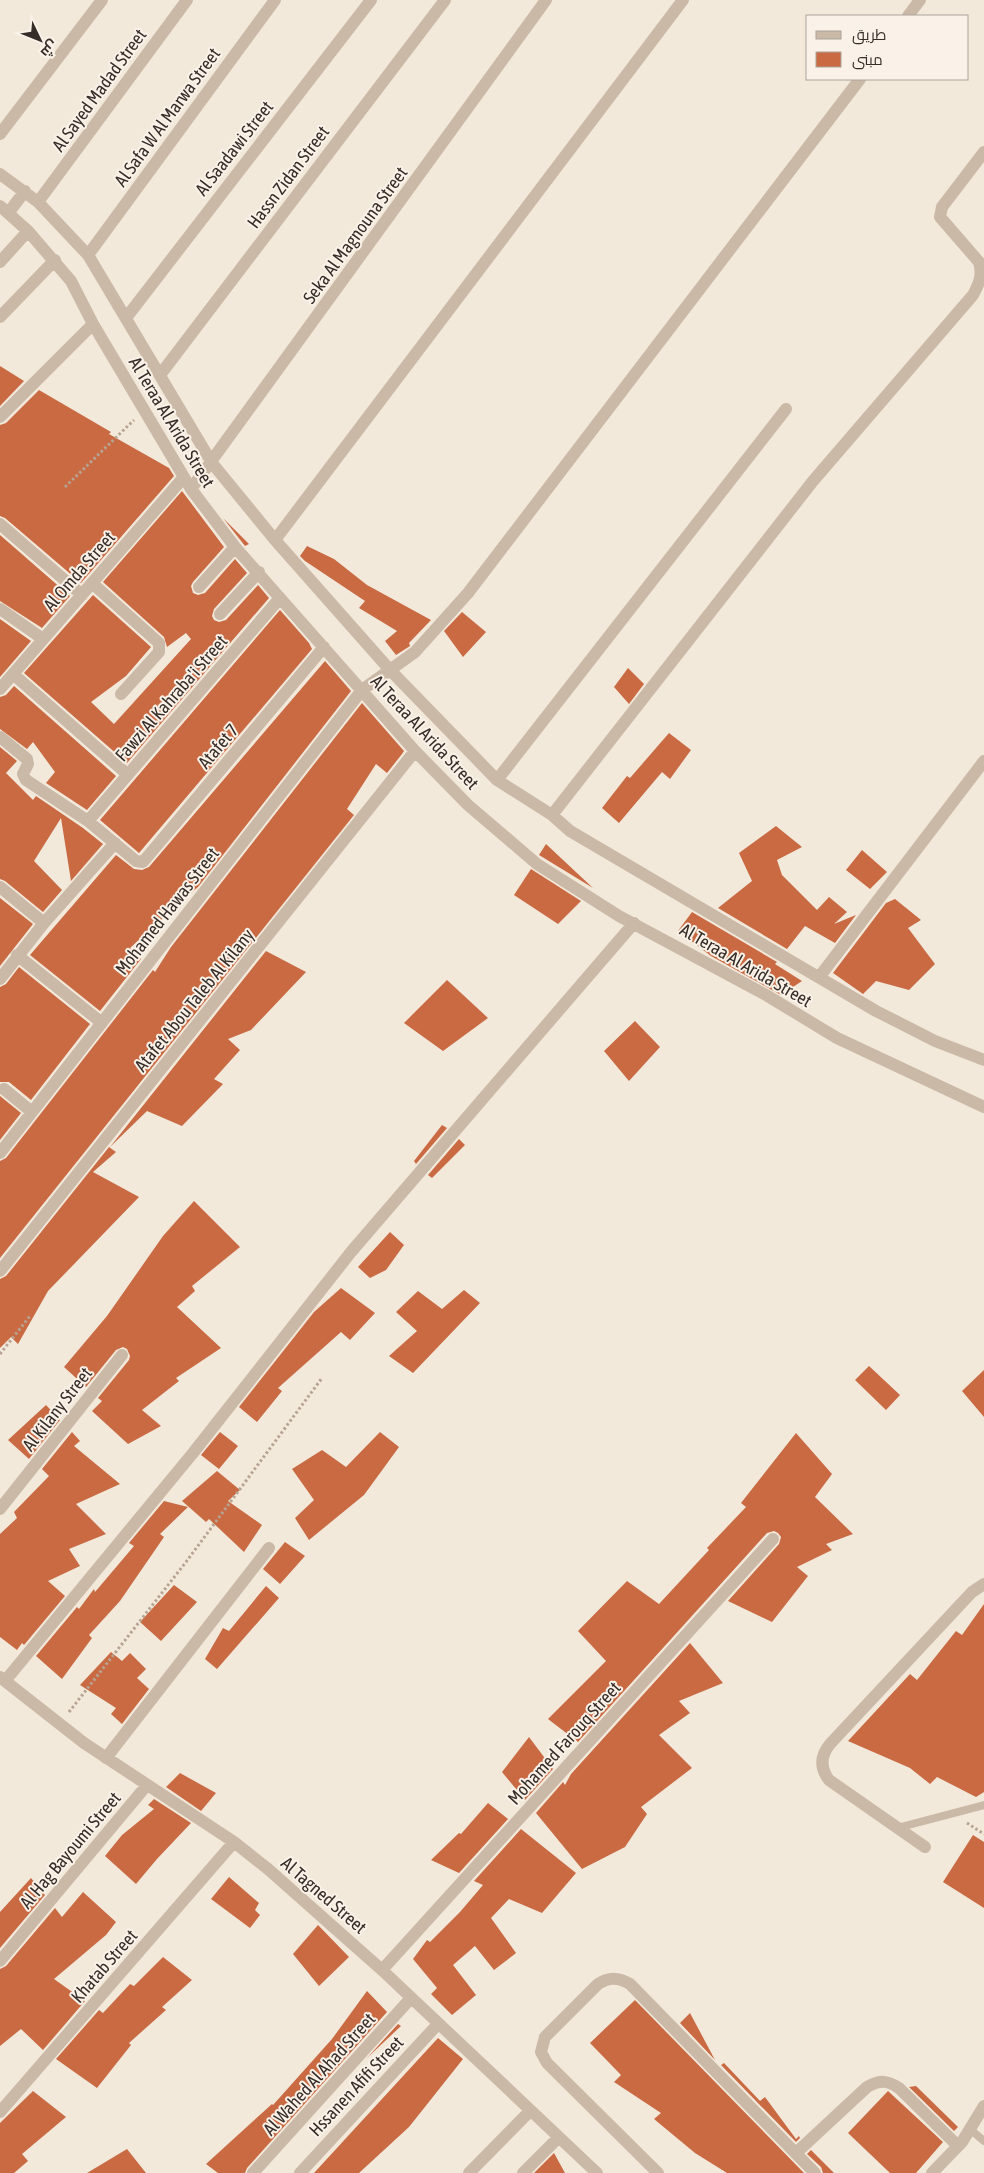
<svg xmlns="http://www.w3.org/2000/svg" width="984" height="2173" viewBox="0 0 984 2173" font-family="'Asap Condensed',Cairo,sans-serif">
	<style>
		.building { fill: #c96a43 }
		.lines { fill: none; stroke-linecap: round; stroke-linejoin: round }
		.path { stroke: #b7a391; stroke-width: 3; stroke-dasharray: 2.5 2.5; stroke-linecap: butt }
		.service { stroke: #cbb9a7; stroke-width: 8 }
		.minor { stroke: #cbb9a7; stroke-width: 12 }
		.labels { text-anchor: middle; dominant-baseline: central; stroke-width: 4; stroke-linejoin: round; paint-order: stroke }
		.street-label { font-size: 18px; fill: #372d28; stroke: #faf2e8 }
	</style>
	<rect width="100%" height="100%" fill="#f2e9db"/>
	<path class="building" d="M0 366 24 381 0 406Z
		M39 390 111 432 109 434 169 468 174 476 81 583 5 518 0 516V425L6 423Z
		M182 491 224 547 193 582 191 586 193 593 198 595 205 593 235 559 247 573 214 609 212 616 214 620 219 622 226 620 258 585 269 598 127 763 24 673 93 595 151 647 126 676 91 702 114 724 191 639 186 633 167 647 164 637 103 582Z
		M223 518 249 544 245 546Z
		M0 535 70 596 42 628 0 601Z
		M307 546 334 559 367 585 431 620 409 643 410 646 396 655 385 641 397 631 359 608 365 601 305 561 300 556Z
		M280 610 309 643 312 649 139 853 100 820Z
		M462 612 486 632 463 657 444 631Z
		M0 619 31 641 0 677Z
		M325 661 351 691 198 887 130 948 141 959 100 1011 30 955 116 855 134 869 142 870 149 867Z
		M628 668 644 684 629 704 614 687Z
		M14 686 116 776 87 810 46 783 55 772 33 742 27 749 0 729V697L6 695Z
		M362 703 404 751 402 754 387 773 376 764 347 809 354 815 0 1258V1161L6 1158 153 970 155 972 171 947Z
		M669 733 691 750 670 779 662 772 619 823 602 808 627 776 630 778Z
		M0 747 17 761 6 773 33 800 36 796 83 828 103 844 71 881 61 818 34 861 62 890 43 912 5 881 0 879Z
		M776 826 802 847 777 860 782 875 817 910 829 897 847 912 834 924 856 915 835 943 805 926 787 949 718 908 752 881 739 853Z
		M546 844 593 888 539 855Z
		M862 850 887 872 870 889 846 870Z
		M531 869 581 901 558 924 514 895Z
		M0 898 33 924 0 966Z
		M895 899 921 920 908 928 935 964 909 990 876 981 863 994 833 973 886 903Z
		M692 912 777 962 775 964 802 981 781 995 711 956 678 931Z
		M266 951 306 972 251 1030 228 1039 240 1050 214 1079 223 1084 182 1126 147 1111 110 1147Z
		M19 967 90 1024 31 1100 9 1082H0V987L6 984Z
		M447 980 488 1018 443 1051 404 1023Z
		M635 1021 660 1047 629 1081 604 1051Z
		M0 1096 21 1113 0 1140Z
		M442 1125 447 1128 416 1164 414 1161Z
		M459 1139 465 1145 432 1178 428 1175Z
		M109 1147 116 1152 93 1172 139 1197 48 1291 18 1344 11 1337 0 1348V1279L6 1276Z
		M194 1201 240 1247 192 1286 195 1291 177 1307 221 1348 176 1378 179 1381 142 1410 161 1426 128 1444 92 1411 102 1401 98 1398 129 1360 130 1356 127 1349 123 1347 116 1350 86 1387 64 1367 107 1316 163 1236Z
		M390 1232 404 1245 386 1270 370 1278 358 1267Z
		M341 1288 375 1313 350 1340 341 1332 278 1388 282 1391 257 1422 239 1407 314 1312Z
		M464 1290 480 1303 413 1373 389 1356 417 1331 396 1312 418 1291 442 1309Z
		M869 1366 900 1395 886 1410 855 1380Z
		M984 1370V1417L962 1391Z
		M46 1405 60 1420 29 1459 8 1440Z
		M72 1432 80 1441 74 1446 120 1484 76 1504 106 1534 69 1549 80 1566 48 1581 65 1596 24 1645 22 1643 17 1650 0 1637V1534L17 1518 14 1512 49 1476 42 1469Z
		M220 1432 238 1446 219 1469 201 1455Z
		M380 1432 399 1447 364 1495 309 1540 295 1518 314 1500 292 1469 322 1450 346 1467Z
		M796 1433 832 1474 815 1497 853 1534 826 1544 832 1550 797 1567 808 1576 772 1622 728 1601 779 1544 781 1537 778 1533 774 1531 767 1533 578 1742 548 1719 606 1661 578 1631 627 1581 659 1604 709 1550 707 1548 746 1507 741 1503Z
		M217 1471 240 1490 228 1501 262 1525 244 1552 209 1519 206 1522 182 1501Z
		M164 1501 188 1507 160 1534 164 1537 120 1601 89 1635 92 1638 62 1679 36 1656 77 1607 79 1609 94 1589 95 1592 134 1546 129 1543Z
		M285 1542 305 1556 280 1584 263 1569Z
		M174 1585 197 1602 161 1641 140 1622Z
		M266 1586 279 1598 217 1669 205 1659 223 1628 229 1631Z
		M984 1604V1792L976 1797 937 1777 930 1784 910 1768 848 1741 910 1674 917 1680 956 1631 962 1635Z
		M690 1643 723 1683 679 1701 690 1713 659 1735 692 1768 641 1807 647 1814 625 1847 582 1869 536 1813 563 1782 565 1785 571 1774Z
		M111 1652 122 1661 130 1653 146 1669 137 1678 149 1689 122 1724 111 1714 116 1708 80 1685Z
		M529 1737 553 1769 525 1800 502 1772Z
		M180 1773 216 1793 201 1811 166 1787Z
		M154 1799 191 1823 157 1859 136 1884 105 1856 122 1835 154 1809 148 1805Z
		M488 1803 508 1819 459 1873 431 1860 459 1833 461 1834Z
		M521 1829 576 1873 542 1913 509 1899 491 1918 516 1953 494 1970 475 1946 453 1965 476 1995 452 2015 431 1994 437 1988 413 1959 427 1940 430 1942 460 1912 483 1885 474 1881Z
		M973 1835 984 1842V1908L943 1882Z
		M229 1877 259 1903 255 1910 260 1915 250 1928 211 1899Z
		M31 1878 45 1895 0 1948V1912Z
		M83 1892 116 1922 106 1935 54 1979 85 2001 43 2050 21 2029 0 2046V1969L6 1966 55 1908 62 1917Z
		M318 1925 349 1957 319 1986 293 1954Z
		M163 1957 192 1980 162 2007 166 2010 129 2043 131 2045 97 2088 56 2059 99 2010 103 2013 130 1984 134 1986Z
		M367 1991 387 2012 247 2168 245 2173H218L206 2164 272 2104 273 2105 332 2039Z
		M635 2000 804 2173H727L695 2153 654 2119 661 2113 614 2082 621 2075 590 2043Z
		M690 2013 715 2060 680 2023Z
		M398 2024 401 2026 367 2058Z
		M438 2038 463 2059 409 2127 359 2173H314Z
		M724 2063 760 2101 765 2097 796 2139 799 2136 800 2138 796 2142 721 2065Z
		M916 2086 958 2127 954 2131 909 2087Z
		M33 2091 66 2117 22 2154 28 2161 14 2173H0V2123Z
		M888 2091 943 2142 916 2173H890L848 2133Z
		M127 2149 146 2173H87Z
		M811 2150 834 2173H823L821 2167 807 2154Z
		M554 2153 565 2173H534Z"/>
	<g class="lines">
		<path class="path" d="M65 487 134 420
			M0 1354 30 1316
			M69 1712 186 1562 322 1378
			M967 1823 984 1834"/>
		<path class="service" d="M897 1828 984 1805
			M971 2130 984 2141"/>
		<path class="minor" d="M908 16 920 0
			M0 134 102 0
			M0 174 38 202 88 255 212 463 275 540 390 670 497 780 552 815 570 831 876 1011 935 1041 984 1060
			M38 202 187 0
			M0 206 28 231 71 281 93 324 191 489 235 547 415 751 468 805 537 864 619 916 766 995 837 1038 984 1107
			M9 212 25 191
			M88 255 275 0
			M0 262 28 231
			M0 317 55 260
			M126 318 371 0
			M160 375 445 0
			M0 417 93 324
			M191 489 546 0
			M0 524 82 595
			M275 540 683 0
			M92 583 159 643V652L121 694
			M199 587 235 547
			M0 609 43 639
			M220 614 259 572
			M13 674 127 774
			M0 689 184 477
			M0 737 27 759 28 764 23 774 26 780 88 821 136 861 143 862 324 647
			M497 780 786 409
			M552 815 813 481 973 295C979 284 983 275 979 262L940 217 942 207 984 152
			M88 821 280 598
			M0 887 44 923
			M17 955 102 1023
			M820 976 984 761
			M0 979 44 923 115 843
			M4 1089 32 1112
			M0 1153 362 690 415 652 468 593 860 79
			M0 1271 415 751
			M0 1509 122 1355
			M0 1677 84 1743 234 1842 268 1869 382 1970 597 2173
			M5 1681 193 1453 351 1252 634 923
			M106 1758 269 1548
			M925 1847 829 1780C820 1768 820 1756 830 1744L972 1592 984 1584
			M0 1961 147 1785
			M382 1970 773 1539
			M0 2112 234 1842
			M796 2153 867 2087C880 2080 887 2080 899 2088L958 2146
			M253 2173 411 1998
			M300 2173 438 2024
			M469 2173 530 2111
			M523 2173 559 2137
			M658 2173 547 2063 541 2052 545 2037 598 1984C609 1977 618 1977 630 1984L815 2173
			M932 2173 962 2142 984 2106"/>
	</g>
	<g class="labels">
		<g class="street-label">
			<text transform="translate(99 90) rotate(-54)">Al Sayed Madad Street</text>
			<text transform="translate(167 117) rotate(-54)">Al Safa W Al Marwa Street</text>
			<text transform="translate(234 148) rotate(-52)">Al Saadawi Street</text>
			<text transform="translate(288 177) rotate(-53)">Hassn Zidan Street</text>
			<text transform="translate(355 235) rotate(-54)">Seka Al Magnouna Street</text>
			<text transform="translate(172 422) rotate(59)">Al Teraa Al Arida Street</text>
			<text transform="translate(79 571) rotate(-49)">Al Omda Street</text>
			<text transform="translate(171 698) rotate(-49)">Fawzi Al Kahraba'i Street</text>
			<text transform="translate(425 732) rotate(47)">Al Teraa Al Arida Street</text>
			<text transform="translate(218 746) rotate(-50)">Atafet 7</text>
			<text transform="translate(167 911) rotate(-52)">Mohamed Hawas Street</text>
			<text transform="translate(746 965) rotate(30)">Al Teraa Al Arida Street</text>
			<text transform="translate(194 1000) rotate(-51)">Atafet Abou Taleb Al Kilany</text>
			<text transform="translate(57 1409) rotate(-52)">Al Kilany Street</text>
			<text transform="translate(564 1743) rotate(-48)">Mohamed Farouq Street</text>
			<text transform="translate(70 1850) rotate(-50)">Al Hag Bayoumi Street</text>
			<text transform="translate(324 1895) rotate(41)">Al Tagned Street</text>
			<text transform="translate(104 1966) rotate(-49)">Khatab Street</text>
			<text transform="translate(319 2074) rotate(-48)">Al Wahed Al Ahad Street</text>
			<text transform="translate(356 2086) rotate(-47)">Hssanen Afifi Street</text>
		</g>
	</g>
	<rect x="806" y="15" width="162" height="65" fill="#faf2e8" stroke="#aca39b"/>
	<rect x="816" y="31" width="25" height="8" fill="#cbb9a7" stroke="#aca39b"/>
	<text x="852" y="40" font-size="15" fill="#372d28">طريق</text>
	<rect x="816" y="52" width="25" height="15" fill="#c96a43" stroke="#aca39b"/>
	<text x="852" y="65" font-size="15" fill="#372d28">مبنى</text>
	<g transform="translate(40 40) rotate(133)" stroke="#faf2e8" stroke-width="4" paint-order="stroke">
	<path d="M0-4L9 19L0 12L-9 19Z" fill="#372d28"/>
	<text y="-8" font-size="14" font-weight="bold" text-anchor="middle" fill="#372d28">ش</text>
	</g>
</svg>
